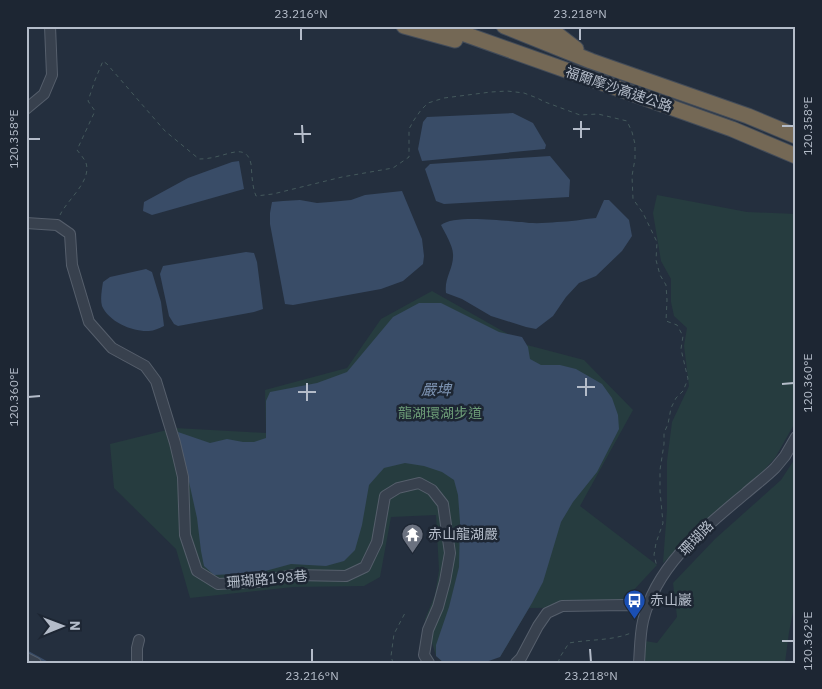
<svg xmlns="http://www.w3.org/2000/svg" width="822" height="689" viewBox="0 0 822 689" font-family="'IBM Plex Sans','Noto Sans TC',sans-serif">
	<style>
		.green { fill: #263c3f }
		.water { fill: #394c67 }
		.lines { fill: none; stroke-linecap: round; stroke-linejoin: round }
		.stream { stroke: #394c67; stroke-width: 2.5 }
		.minor-casing { stroke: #565f6c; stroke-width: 12 }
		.highway-casing { stroke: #434c59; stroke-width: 17 }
		.path { stroke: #44595c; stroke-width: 1; stroke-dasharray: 4 4; stroke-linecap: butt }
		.minor { stroke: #38414e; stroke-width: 10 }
		.highway { stroke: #746855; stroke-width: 15 }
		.ticks { fill: none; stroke: #b4bcc9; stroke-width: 2 }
		.labels { text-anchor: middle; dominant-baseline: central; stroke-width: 5; stroke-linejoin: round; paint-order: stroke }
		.street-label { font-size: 14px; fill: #b4bcc9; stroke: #1d2633 }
		.park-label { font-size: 14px; fill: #6b9a76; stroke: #1d2633 }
		.poi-label { font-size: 14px; fill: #b4bcc9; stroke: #1d2633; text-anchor: start }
		.water-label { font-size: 15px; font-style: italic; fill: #7c92b1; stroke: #1d2633 }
		.neatline { fill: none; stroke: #b4bcc9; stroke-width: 2 }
		.ticks-label { font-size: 12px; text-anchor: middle; fill: #b4bcc9 }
	</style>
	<rect width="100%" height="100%" fill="#242f3e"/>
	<path class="green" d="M657 195 747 212 796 214V421L775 458 755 480 717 512 693 528 680 547 663 563 667 509V461L672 422 689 386 684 346 687 328 674 316 671 302V279L661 261 653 213Z
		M432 291 527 345 584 360 633 410 580 506 657 565 618 607 529 608 500 657 444 663 436 656 425 619 435 595 439 570 436 515 391 517 380 577 364 586 293 587 190 598 176 549 114 488 110 444 175 428 266 433 265 390 347 368 381 319Z
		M796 457V597L789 632 785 663H644L645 641 657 643 677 617 673 583 715 539 781 480Z"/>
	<path class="water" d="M513 113 533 123 546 145 545 149 422 161 418 149 423 122 427 117Z
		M550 156 570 180 569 197 444 204 436 201 425 169 430 164Z
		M239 161 244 189 152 215 143 211 144 202 188 178 232 162Z
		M402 191 422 239 424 256 423 264 403 281 381 289 293 305 285 304 270 224V213L272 202 283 201 300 200 317 203 330 202 351 200 365 195Z
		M604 200H609L629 220 632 236 622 251 596 276 579 283 566 297 553 316 536 329 526 327 491 316 462 299 446 293C444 278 454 268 453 254 453 246 445 233 441 225 454 214 504 221 522 222 533 224 546 223 557 222 570 222 583 219 596 218Z
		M246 252 254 253 257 262 263 309 254 312 178 326 174 324 169 316 160 274 163 266Z
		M146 269 152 272 161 302 164 326C159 328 154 331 149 331 133 332 109 322 102 306 100 299 102 289 103 282L110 277Z
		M419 303H441L499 332 522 337 528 347 530 359 541 365H560L576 369 602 384 612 398 618 415 619 429 597 472 573 502 561 522 543 582 532 603 500 657 483 663H444L436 656V645L449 607 459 567 460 522 458 495 454 480 442 472 424 466 405 463 384 468 369 485 362 525 355 550 344 561 326 566 291 564 258 573 214 575 204 566 201 551 197 518 178 432 210 443 227 439 243 442H254L266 438V401L270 392 317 383 347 372 393 317Z"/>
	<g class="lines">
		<path class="stream" d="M26 651 48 663"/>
		<defs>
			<path id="minor" d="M26 109 44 94 52 75 50 26
				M26 223 57 225 70 234 72 265 89 322 112 348 145 366 156 381 175 443 183 477 185 535 197 571 218 584 257 582 294 575 346 576 365 567 377 542 385 496 398 488 419 483 432 490 443 504 450 553 445 581 438 607 428 630 424 655 429 663
				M26 658 36 663
				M137 663V648L139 640
				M516 663 521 658 538 626 547 613 562 606 625 605 648 606
				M639 663C640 649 640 634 643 621 656 565 704 528 746 493 755 485 766 477 775 468L785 456 796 437"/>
			<path id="highway" d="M404 26 455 40
				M442 26 732 129 796 156
				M504 26 591 61 748 116 796 136
				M533 26 558 35 576 49"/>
		</defs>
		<use href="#minor" class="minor-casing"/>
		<use href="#highway" class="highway-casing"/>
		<path class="path" d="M60 215C67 200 92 181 86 163 84 158 80 154 77 150L95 111 88 101 95 80 103 61 107 64 165 131 199 159C205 159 212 158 219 156 232 153 247 145 251 164 252 175 252 186 256 196L273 194 342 177 393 168 409 157V129L414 120 421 110 428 103 444 98 491 92 507 91 524 93 537 98 545 102 580 115 598 114 627 121 632 132 635 144V159L632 176 633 199 643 213 657 242 656 260 660 275 666 285 667 300 666 321 677 325 683 336 681 349 688 379 683 391 676 398 671 408 668 424 664 433V444L660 470V491L663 523 656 543 654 555 657 567
			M393 663 391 656 394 634 405 613
			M558 663 560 657 569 643C591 639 611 641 631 633"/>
		<use href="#minor" class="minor"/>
		<use href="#highway" class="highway"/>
	</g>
	<path class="ticks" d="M301 28V40M580 28V40M581 121V138M302 125 303 143M782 126H794M573 129H590M294 134H311M28 139H40M586 378V396M307 383V401M782 384 794 383M577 387H595M298 392H316M28 397 40 396M782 641H794M312 649V662M590 649 591 662"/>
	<defs>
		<symbol id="temple-pin" viewBox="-11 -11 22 30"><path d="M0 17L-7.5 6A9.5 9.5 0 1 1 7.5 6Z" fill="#6b7280" stroke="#1d2633"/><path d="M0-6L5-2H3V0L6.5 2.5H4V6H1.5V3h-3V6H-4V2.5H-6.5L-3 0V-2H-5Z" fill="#fff"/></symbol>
		<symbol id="bus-pin" viewBox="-11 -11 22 30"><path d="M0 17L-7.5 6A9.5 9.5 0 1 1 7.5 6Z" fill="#1a4fb4" stroke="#1d2633"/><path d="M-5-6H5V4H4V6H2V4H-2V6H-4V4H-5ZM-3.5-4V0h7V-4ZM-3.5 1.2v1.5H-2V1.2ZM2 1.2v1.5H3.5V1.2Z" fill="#fff"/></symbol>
	</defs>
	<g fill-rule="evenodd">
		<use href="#temple-pin" x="400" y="522" width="25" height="34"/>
		<use href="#bus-pin" x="622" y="588" width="25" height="34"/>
	</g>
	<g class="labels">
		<g class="street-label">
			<text transform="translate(619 89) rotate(19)">福爾摩沙高速公路</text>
			<text transform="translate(696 538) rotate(-46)">珊瑚路</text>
			<text transform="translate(267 579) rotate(-5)">珊瑚路198巷</text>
		</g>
		<g class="park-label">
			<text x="440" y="413">龍湖環湖步道</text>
		</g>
		<g class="poi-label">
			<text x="428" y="534">赤山龍湖嚴</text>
			<text x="650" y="600">赤山巖</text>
		</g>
		<g class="water-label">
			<text x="436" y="389">嚴埤</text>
		</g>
	</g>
	<rect width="822" height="689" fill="none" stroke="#1d2633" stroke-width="55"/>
	<g transform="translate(62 626) rotate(89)" stroke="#1d2633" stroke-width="4" paint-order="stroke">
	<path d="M0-4L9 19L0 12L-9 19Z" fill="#b4bcc9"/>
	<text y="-8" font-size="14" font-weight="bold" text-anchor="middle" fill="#b4bcc9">N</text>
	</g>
	<rect x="28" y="28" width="766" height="634" class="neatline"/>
	<g class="ticks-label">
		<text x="301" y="18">23.216°N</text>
		<text x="580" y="18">23.218°N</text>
		<text transform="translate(808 126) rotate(-90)" y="4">120.358°E</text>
		<text transform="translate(14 139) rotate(-90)" y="4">120.358°E</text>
		<text transform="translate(808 383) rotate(-90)" y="4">120.360°E</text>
		<text transform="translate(14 397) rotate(-90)" y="4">120.360°E</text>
		<text transform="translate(808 641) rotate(-90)" y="4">120.362°E</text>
		<text x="312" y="680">23.216°N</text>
		<text x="591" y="680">23.218°N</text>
	</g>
</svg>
